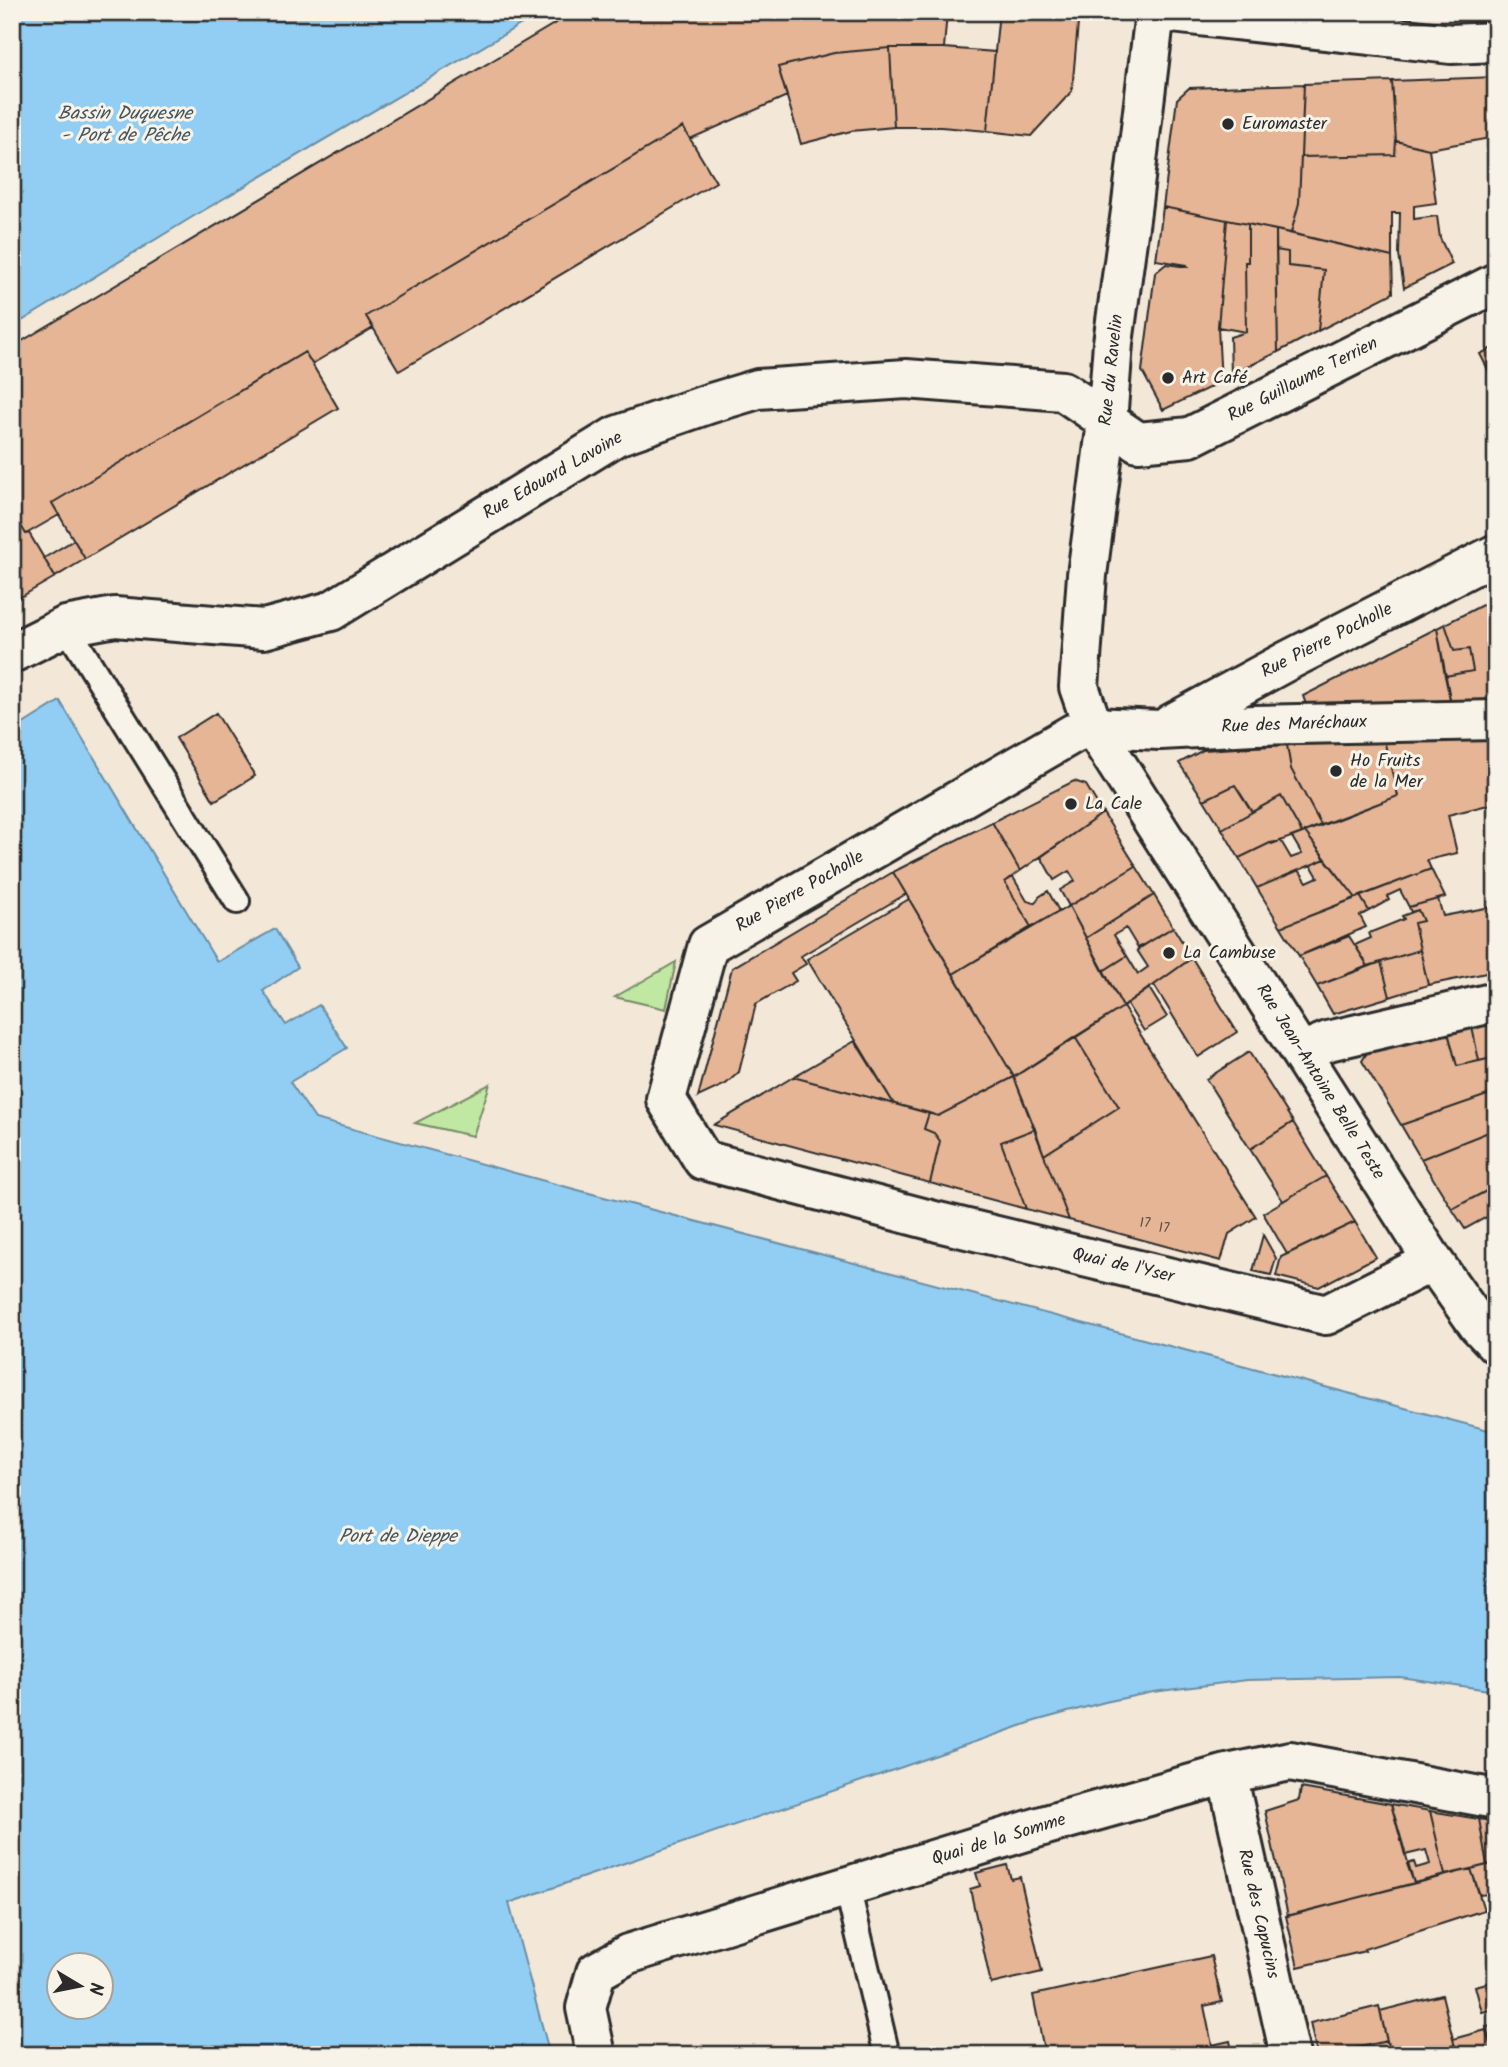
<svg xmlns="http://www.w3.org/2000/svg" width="1508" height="2067" viewBox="0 0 1508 2067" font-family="Kalam,sans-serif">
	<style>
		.green { fill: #c0e8a3; stroke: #768a67; stroke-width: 2 }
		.water { fill: #92cef3; stroke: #698da3; stroke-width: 2; fill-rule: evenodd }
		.building { fill: #e5b596; stroke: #2b2b2b; stroke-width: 2 }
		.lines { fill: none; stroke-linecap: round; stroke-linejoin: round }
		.lane-casing { stroke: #2b2b2b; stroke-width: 30 }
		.street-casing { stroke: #2b2b2b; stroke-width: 44 }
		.lane { stroke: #f7f3e8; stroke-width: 24 }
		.street { stroke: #f7f3e8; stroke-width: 38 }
		.poi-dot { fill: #2b2b2b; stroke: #f7f3e8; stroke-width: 2.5 }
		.labels { text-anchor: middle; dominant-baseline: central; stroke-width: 6; stroke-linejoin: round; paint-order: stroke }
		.number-label { font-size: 14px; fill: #5a4e46 }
		.poi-label { font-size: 18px; fill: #2b2b2b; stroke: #f7f3e8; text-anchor: start }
		.street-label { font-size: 18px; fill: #2b2b2b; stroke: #f7f3e8 }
		.water-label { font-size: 19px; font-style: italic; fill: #45545d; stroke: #f7f3e8 }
	</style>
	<rect width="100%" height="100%" fill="#f3e7d8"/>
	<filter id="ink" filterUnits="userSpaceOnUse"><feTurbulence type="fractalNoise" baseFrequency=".0143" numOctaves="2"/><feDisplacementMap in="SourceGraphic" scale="14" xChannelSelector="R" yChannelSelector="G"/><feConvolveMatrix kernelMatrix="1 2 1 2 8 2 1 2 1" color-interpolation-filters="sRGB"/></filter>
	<g filter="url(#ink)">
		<path class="green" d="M676 962 666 1009 615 997Z
			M490 1084 473 1136 415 1123Z"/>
		<path class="water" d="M12 12H542L194 216 12 327Z
			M60 701 217 962 275 929 298 967 263 991 286 1025 319 1005 347 1048 290 1082 315 1119 615 1200 1496 1432V1691L1400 1677 1247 1680 1153 1692 1105 1702 1035 1721 509 1903 550 2055H12V731ZM60 1966H102V2008H60Z"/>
		<path class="building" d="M574 12H947L944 48H890L834 53 778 67 787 96 690 139 683 127 366 316 373 328 312 364 305 352 52 503 59 515 26 534 12 511V347Z
			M999 12H1079L1072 91 1031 136 987 131Z
			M890 48H944L995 52 987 131 941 127H894Z
			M890 48 894 127 851 131 801 144 778 67 834 53Z
			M1496 77V137L1429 149 1396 141 1392 81Z
			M1392 81 1396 141 1395 155 1301 157 1304 84Z
			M1304 84 1299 203 1291 233 1163 207 1177 99 1189 88Z
			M683 127 716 182 399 371 366 316Z
			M1396 141 1429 149 1436 203 1414 206V219L1437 216 1440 238 1452 264 1404 288 1399 255 1400 213H1392V257L1291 233 1299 203 1301 157 1395 155Z
			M1163 207 1227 220 1218 327 1221 382 1163 410 1142 371 1155 273 1166 264 1188 267 1187 265 1156 260Z
			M1227 220 1248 224V262H1245L1246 332 1218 327Z
			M1248 224 1276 230 1278 352 1231 375 1230 337 1246 332 1245 262H1248Z
			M1276 230 1392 257 1393 293 1318 331 1324 270 1288 266V252L1276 250Z
			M1276 250 1288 252V266L1324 270 1318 331 1278 352Z
			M1496 346V385L1480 354Z
			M305 352 338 408 85 559 52 503Z
			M12 511 26 534 29 533 55 577 12 602Z
			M74 540 85 559 55 577 44 558Z
			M1496 598V703L1451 704 1445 676 1473 671 1469 649 1454 651 1445 624Z
			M1445 624 1454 651 1469 649 1473 671 1445 676 1437 628Z
			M1437 628 1451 704 1307 707 1303 696Z
			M216 713 255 776 214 801 176 738Z
			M1496 735V803L1448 815 1457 853 1427 860 1431 869 1356 898 1305 832 1398 796 1384 740Z
			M1384 740 1398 796 1321 825 1291 769 1287 745Z
			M1287 745 1291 769 1321 825 1302 833 1281 796 1252 812 1235 785 1204 800 1179 763 1203 750Z
			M1074 781 1086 785 1103 813 1020 871 992 822Z
			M1235 785 1252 812 1222 829 1204 800Z
			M1281 796 1302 833 1272 844 1270 843 1239 858 1222 829Z
			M1103 813 1136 866 1069 906 1060 890 1075 881 1069 871 1054 880 1041 857Z
			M992 822 1020 871 1005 882 1031 927 953 974 893 872Z
			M1305 832 1325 859 1257 888 1239 858 1270 843 1281 841 1291 858 1302 854 1292 837Z
			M1325 859 1356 898 1281 927 1257 888 1299 870 1307 882 1318 877 1311 865Z
			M1136 866 1154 895 1086 938 1069 906Z
			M1431 869 1445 897 1409 907 1400 890 1387 896 1389 900 1369 911 1360 896Z
			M893 872 906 894 801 956 806 964 791 973 796 981 756 1004 739 1072 726 1084 698 1097 732 968Z
			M1013 877 1027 901 1035 903 1039 897 1048 891 1059 911 1031 927 1005 882Z
			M1154 895 1173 927 1138 948 1126 928 1114 935 1127 956 1103 971 1086 938Z
			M1360 896 1369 911 1360 916 1366 927 1299 956 1281 927Z
			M909 899 1014 1077 938 1116 894 1104 807 959Z
			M1438 899 1443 916 1496 906V971L1428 985 1414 923 1423 921 1418 910 1411 912 1409 907Z
			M1069 906 1123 1007 1014 1077 953 974Z
			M1418 910 1423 921 1414 923 1420 950 1368 966 1355 945 1371 938 1369 933 1404 919 1402 916Z
			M1173 927 1192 958 1123 1007 1103 971 1127 956 1138 974 1148 967 1137 950Z
			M1349 936 1368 966 1317 986 1299 956Z
			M1420 950 1428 985 1390 997 1381 962Z
			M1192 958 1237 1032 1198 1057 1154 985Z
			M1381 962 1390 997 1333 1014 1317 986Z
			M1149 988 1167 1017 1144 1031 1127 1004Z
			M1123 1007 1256 1217 1229 1234 1221 1261 1069 1220 1044 1155 1119 1107 1075 1037Z
			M1496 1022V1057L1479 1061 1472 1027Z
			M1472 1027 1479 1061 1457 1066 1448 1032Z
			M1448 1033 1457 1066 1496 1057V1092L1401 1125 1362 1061 1368 1051Z
			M1075 1037 1119 1107 1044 1155 1014 1077Z
			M855 1041 894 1104 793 1077Z
			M1249 1052 1293 1122 1250 1149 1206 1079Z
			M793 1077 929 1113 924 1129 934 1133 940 1141 930 1183 714 1125Z
			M1014 1077 1035 1129 1001 1142 1026 1209 930 1183 940 1141 934 1133 924 1129 929 1113 938 1116Z
			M1496 1092V1129L1421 1159 1401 1125Z
			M1293 1122 1326 1176 1283 1201 1250 1149Z
			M1035 1129 1044 1155 1069 1220 1026 1209 1001 1142Z
			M1496 1129V1186L1452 1209 1421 1159Z
			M1326 1176 1355 1222 1287 1254 1263 1213Z
			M1496 1186V1212L1465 1229 1452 1209Z
			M1355 1222 1376 1257 1319 1287 1276 1276 1281 1257Z
			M1263 1235 1276 1258 1271 1275 1253 1271Z
			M1301 1788 1391 1804 1414 1883 1288 1916 1265 1811 1299 1800Z
			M1391 1804 1430 1811 1445 1875 1414 1883 1407 1864 1414 1862 1416 1868 1430 1864 1426 1850 1405 1855Z
			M1430 1811 1479 1819 1487 1865 1445 1875Z
			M1479 1819 1496 1822V1863L1487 1865Z
			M1496 1863V1893L1480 1895 1471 1869Z
			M1007 1865 1011 1879 1020 1877 1042 1972 991 1984 970 1889 980 1886 976 1873Z
			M1471 1869 1484 1910 1364 1949 1365 1951 1298 1967 1286 1916Z
			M1211 1956 1222 2002 1204 2006 1212 2045 1230 2041 1233 2055H1045L1033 1995Z
			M1491 1982 1496 2001 1490 2002 1491 2010 1482 2012 1475 1986Z
			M1442 1995 1457 2055H1390L1380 2011Z
			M1379 2006 1387 2041 1325 2055H1317L1310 2023Z
			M1496 2025V2055H1493L1486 2027Z
			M1486 2030 1493 2055H1457L1453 2039Z
			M1387 2041 1390 2053 1381 2055H1325Z"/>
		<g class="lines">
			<defs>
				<path id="lane" d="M66 626 237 901
					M847 1886 887 2055"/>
				<path id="street" d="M1155 12 1131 211 1113 343 1107 422 1087 575 1079 687 1093 727 1433 1261 1479 1326 1496 1344
					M1163 12 1451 44 1496 42
					M12 653 66 626 115 617 264 629 331 611 616 436 708 404 758 389 906 379 1063 391 1138 442 1190 437 1496 283
					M1171 724 1287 661 1496 554
					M1301 1052 1328 1041 1496 1002
					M1433 1261 1326 1315 938 1222 703 1160 666 1099 708 945 1074 733 1093 727 1160 730 1254 725 1496 720
					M1227 1774 1290 2055
					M596 2055 586 2008 596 1972 628 1954 1046 1825 1227 1774 1290 1761 1496 1799"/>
			</defs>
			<use href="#lane" class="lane-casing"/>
			<use href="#street" class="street-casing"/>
			<use href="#lane" class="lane"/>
			<use href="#street" class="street"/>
		</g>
	</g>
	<g class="poi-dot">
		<circle cx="1228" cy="124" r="7"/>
		<circle cx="1168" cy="378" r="7"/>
		<circle cx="1336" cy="771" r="7"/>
		<circle cx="1071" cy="804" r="7"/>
		<circle cx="1169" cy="953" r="7"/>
	</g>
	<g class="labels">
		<g class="number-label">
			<text x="1145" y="1223">17</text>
			<text x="1164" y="1228">17</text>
		</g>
		<g class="poi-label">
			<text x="1242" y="124">Euromaster</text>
			<text x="1182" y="378">Art Café</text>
			<text x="1350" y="761">Ho Fruits<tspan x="1350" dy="21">de la Mer</tspan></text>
			<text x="1085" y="804">La Cale</text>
			<text x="1183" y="953">La Cambuse</text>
		</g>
		<g class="street-label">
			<text transform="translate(1112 370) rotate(-84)">Rue du Ravelin</text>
			<text transform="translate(1303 380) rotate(-27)">Rue Guillaume Terrien</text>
			<text transform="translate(553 476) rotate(-30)">Rue Edouard Lavoine</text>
			<text transform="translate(1327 641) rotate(-27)">Rue Pierre Pocholle</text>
			<text transform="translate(1294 725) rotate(-2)">Rue des Maréchaux</text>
			<text transform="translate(800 892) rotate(-30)">Rue Pierre Pocholle</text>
			<text transform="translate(1320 1082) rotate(58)">Rue Jean-Antoine Belle Teste</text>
			<text transform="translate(1123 1266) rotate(13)">Quai de l'Yser</text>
			<text transform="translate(999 1840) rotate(-17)">Quai de la Somme</text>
			<text transform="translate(1258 1914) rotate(77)">Rue des Capucins</text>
		</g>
		<g class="water-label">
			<text x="125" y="114">Bassin Duquesne<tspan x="125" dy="22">- Port de Pêche</tspan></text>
			<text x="398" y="1537">Port de Dieppe</text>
		</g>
	</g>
	<rect width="1508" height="2067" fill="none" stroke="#f7f3e8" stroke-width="42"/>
	<rect x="21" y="21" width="1466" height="2025" fill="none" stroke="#2b2b2b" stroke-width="2.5" filter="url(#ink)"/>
	<g transform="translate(80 1986) rotate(100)"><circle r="33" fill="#f7f3e8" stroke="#a5a39c" stroke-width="2"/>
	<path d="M0-5L12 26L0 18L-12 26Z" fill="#2b2b2b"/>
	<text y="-10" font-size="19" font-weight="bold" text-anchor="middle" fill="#2b2b2b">N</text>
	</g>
</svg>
